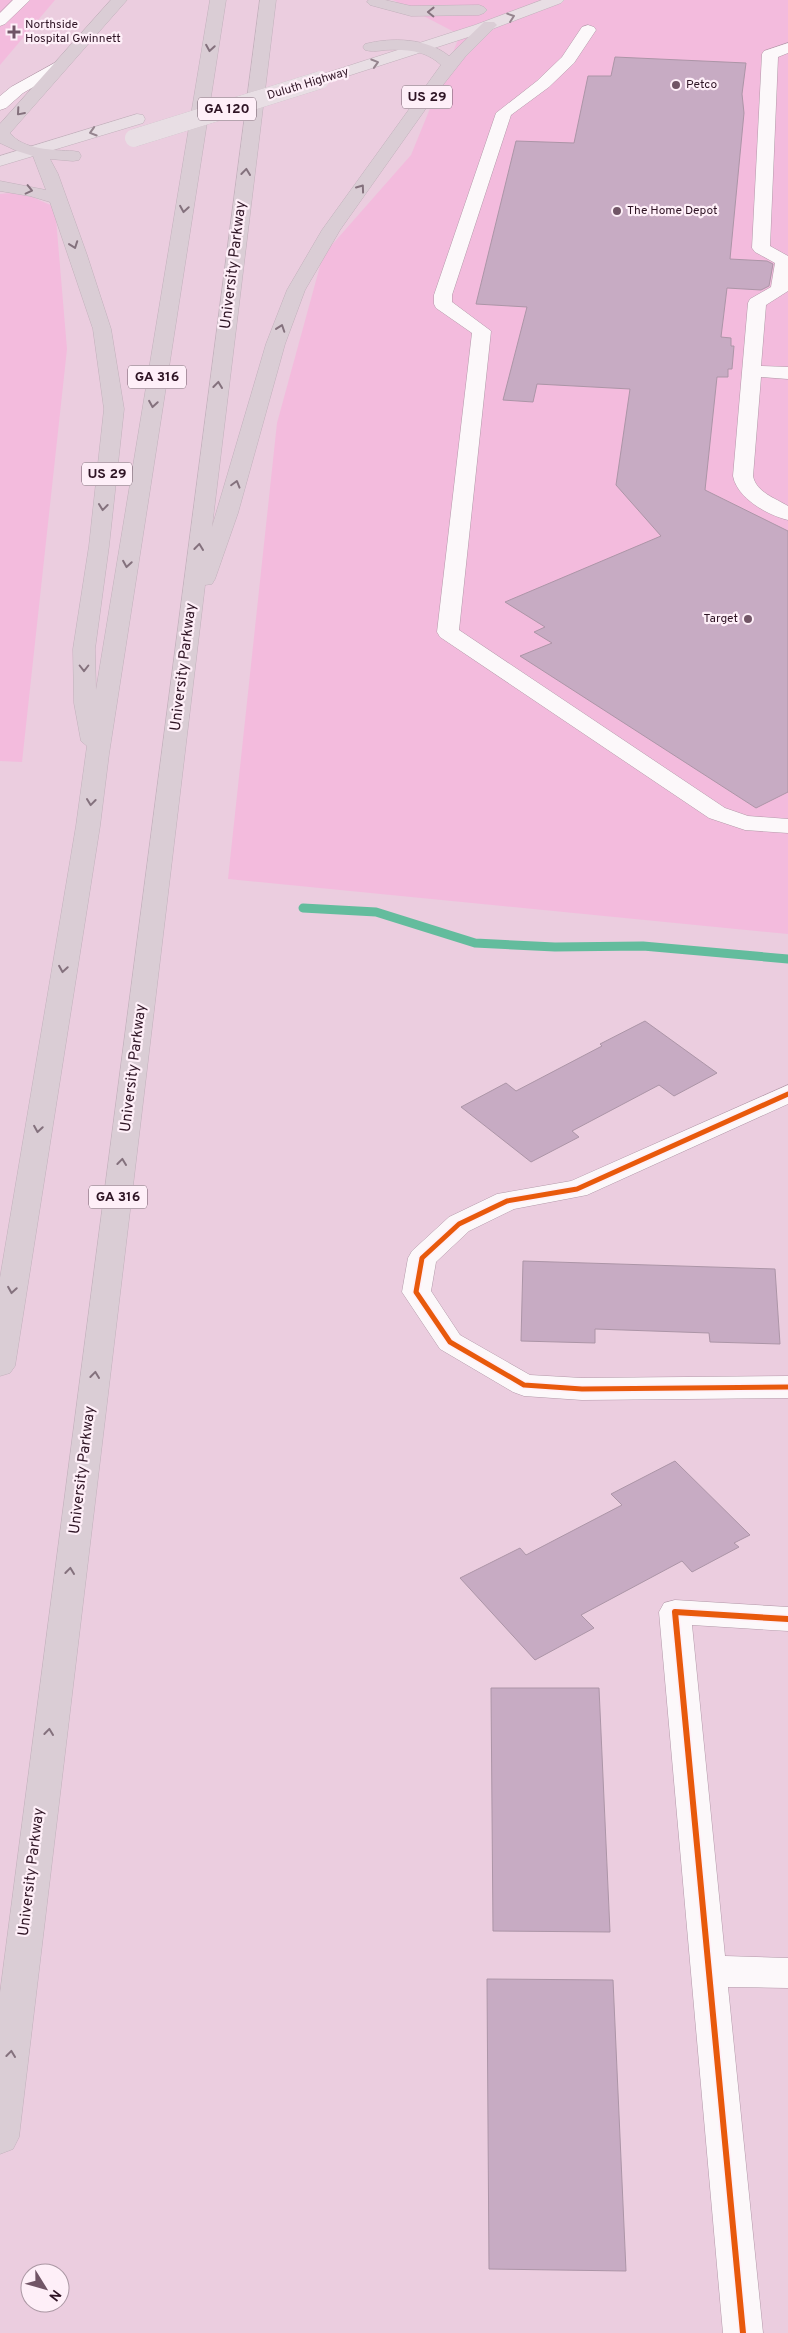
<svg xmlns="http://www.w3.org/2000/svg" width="788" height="2333" viewBox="0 0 788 2333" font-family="Overpass,sans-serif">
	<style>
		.built { fill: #f3bbdd }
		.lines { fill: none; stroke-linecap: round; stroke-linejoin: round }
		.stream { stroke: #63bc9d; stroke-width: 9 }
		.building { fill: #c7abc3; stroke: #ac95a7 }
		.minor-casing { stroke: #b399a9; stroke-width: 1 }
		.major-casing { stroke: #c2b1bc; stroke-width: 1 }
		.highway-casing { stroke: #c2b1bc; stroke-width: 1 }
		.minor { fill: #fcf8fa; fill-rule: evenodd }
		.major { fill: #e8dee4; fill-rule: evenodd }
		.highway { fill: #dacdd5; fill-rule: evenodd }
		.major-bridge-casing { stroke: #c2b1bc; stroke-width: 18; stroke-linecap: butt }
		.major-bridge { stroke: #e8dee4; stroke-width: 18 }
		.cycleway-far1-casing { stroke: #feeff8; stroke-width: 8 }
		.cycleway-casing { stroke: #feeff8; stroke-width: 9 }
		.cycleway-far1 { stroke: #e8590c; stroke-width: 5 }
		.cycleway { stroke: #e8590c; stroke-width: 6 }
		.oneway { stroke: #84717d }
		.oneway2 { stroke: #95848e }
		.poi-dot { fill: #715566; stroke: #feeff8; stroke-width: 2 }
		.labels { text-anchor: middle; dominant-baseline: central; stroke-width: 4.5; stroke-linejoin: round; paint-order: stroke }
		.far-poi-label { font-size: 12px; fill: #2f1525; stroke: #feeff8; text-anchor: start }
		.far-street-label { font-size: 12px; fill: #2f1525; stroke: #feeff8 }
		.shield { fill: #feeff8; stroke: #6d5664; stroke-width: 1 }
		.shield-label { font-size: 14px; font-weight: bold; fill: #2f1525 }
		.street-label { font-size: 15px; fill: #2f1525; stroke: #feeff8 }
	</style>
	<rect width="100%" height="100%" fill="#ebcddf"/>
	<path class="built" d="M0 0H55L0 65Z
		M393 0H788V934L228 879 277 423 323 255 411 155 460 35Z
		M11 193 32 197 55 207 67 349 22 762 0 761V194Z"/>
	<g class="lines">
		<path class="stream" d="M303 908 376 912 475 943 555 947 643 946 788 959"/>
	</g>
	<path class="building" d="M615 57 746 63 742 94 744 113 730 259 767 261 773 264 769 286 761 290 727 288 721 337 731 338V346H734L732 369H728V377H717L705 490 788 531V792L756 808 520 656 552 643 534 632 545 627 505 602 661 536 616 485 630 389 537 384 533 402 503 400 527 307 476 304 516 141 574 143 588 76H611Z
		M645 1021 717 1073 674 1096 659 1085 572 1131 579 1137 531 1162 461 1107 506 1083 516 1091 602 1046 600 1044Z
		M523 1261 775 1269 780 1344 710 1342 709 1333 595 1329V1343L521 1341Z
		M675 1461 750 1535 734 1543 739 1547 692 1572 682 1561 581 1615 594 1628 535 1660 460 1578 520 1548 526 1555 622 1505 611 1494Z
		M491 1688H599L610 1932 493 1931Z
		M487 1979 613 1980 626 2271 489 2269Z"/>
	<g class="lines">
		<defs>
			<path id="minor" d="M13 0H30L5 24 0 26V13Z
				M588 25 594 27 596 30 574 63 549 87 511 115 452 295V302L491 331 459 630 725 808 748 816 788 819V833L745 830 709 818 440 637 437 632 472 333 436 308 434 304V295L496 113 537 81 562 57 582 27Z
				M788 43V53L778 57 770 246 788 256V291L766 305 761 366 788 367V379L761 377 753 476C756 492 775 498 788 506V520C767 515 737 498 733 476L748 303 750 299 771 287 775 263 755 252 752 248 762 54 764 51Z
				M60 60 66 62 68 65 66 68 23 93 6 108 0 110V96L11 87Z
				M788 1085V1104L587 1195 514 1209 469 1231 436 1262 431 1291 460 1335 530 1375 582 1378 788 1376V1398L582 1400 524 1396 513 1392 440 1349 402 1292 408 1258 412 1251 449 1217 497 1194 571 1181Z
				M675 1600 788 1607V1631L692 1625 725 1956 788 1958V1988L728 1987 763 2333H723L659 1612 664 1603Z"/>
			<path id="major" d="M542 0H564L561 3 487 31 326 83H314L312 80 314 77 475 25Z
				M137 114 143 115 145 119 143 123 0 166V156Z"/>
			<path id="highway" d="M111 0H127L10 133C23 150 54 150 73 151L79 152 81 156 79 160 73 161 50 159 58 174 87 255 111 329 124 409 109 546 95 649 96 690 210 0H226L109 754 100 826 15 1366 10 1373 0 1376V1278L76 826 87 746 81 741 74 703 73 649 89 546 104 409 93 329 50 202 30 196 0 191V181L46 190 33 156 17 151 0 143V124Z
				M260 0H276L212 527 266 344 287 290 322 230 441 65C425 50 406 49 385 50 378 51 372 52 365 50L363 47 365 44C392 37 427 38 449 56L484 22H494L497 25 465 57 439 90 340 230 305 290 285 344 238 513 215 579 212 584 205 585 19 2137 13 2149 0 2154V1993Z
				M369 0H385L411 6 479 5 484 7 487 10 484 13 479 15 411 16 370 5 367 2Z"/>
		</defs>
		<use href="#minor" class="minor-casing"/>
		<use href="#major" class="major-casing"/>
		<use href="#highway" class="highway-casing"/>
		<use href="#minor" class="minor"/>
		<use href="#major" class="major"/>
		<use href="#highway" class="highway"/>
		<defs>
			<path id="major-bridge" d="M134 138 320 80"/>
		</defs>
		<use href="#major-bridge" class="major-bridge-casing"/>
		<use href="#major-bridge" class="major-bridge"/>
		<defs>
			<path id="cycleway-far1" d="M788 1094 577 1189 507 1201 459 1224 422 1258 416 1292 450 1342 524 1385 582 1389 788 1387"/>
			<path id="cycleway" d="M743 2333 675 1612 788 1619"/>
		</defs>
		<use href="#cycleway-far1" class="cycleway-far1-casing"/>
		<use href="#cycleway" class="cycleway-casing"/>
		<use href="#cycleway-far1" class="cycleway-far1"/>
		<use href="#cycleway" class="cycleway"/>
	</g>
	<defs><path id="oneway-chevron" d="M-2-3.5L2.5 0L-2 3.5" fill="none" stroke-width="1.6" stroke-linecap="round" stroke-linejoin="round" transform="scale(1.25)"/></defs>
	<g class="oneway">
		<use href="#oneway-chevron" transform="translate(431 12) rotate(-179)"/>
		<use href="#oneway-chevron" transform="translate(210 48) rotate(99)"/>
		<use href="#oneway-chevron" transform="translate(20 112) rotate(131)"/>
		<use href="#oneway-chevron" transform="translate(246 172) rotate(-83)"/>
		<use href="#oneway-chevron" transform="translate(361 188) rotate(-54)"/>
		<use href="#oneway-chevron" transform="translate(29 190) rotate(13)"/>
		<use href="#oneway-chevron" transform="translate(184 209) rotate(99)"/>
		<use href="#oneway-chevron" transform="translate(74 245) rotate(70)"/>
		<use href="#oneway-chevron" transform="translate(281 328) rotate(-71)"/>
		<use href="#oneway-chevron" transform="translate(218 385) rotate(-83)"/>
		<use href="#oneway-chevron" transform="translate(153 404) rotate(99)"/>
		<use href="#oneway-chevron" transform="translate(236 484) rotate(-74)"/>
		<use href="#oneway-chevron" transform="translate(103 507) rotate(97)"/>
		<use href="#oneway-chevron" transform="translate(199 547) rotate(-83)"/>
		<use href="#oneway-chevron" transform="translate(127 564) rotate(99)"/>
		<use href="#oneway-chevron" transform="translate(84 668) rotate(90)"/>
		<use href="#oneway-chevron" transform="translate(91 802) rotate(97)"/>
		<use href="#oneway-chevron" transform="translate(63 969) rotate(99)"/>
		<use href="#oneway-chevron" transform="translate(38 1129) rotate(99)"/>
		<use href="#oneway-chevron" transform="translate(122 1162) rotate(-83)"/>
		<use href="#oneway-chevron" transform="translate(12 1290) rotate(99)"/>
		<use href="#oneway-chevron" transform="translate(95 1375) rotate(-83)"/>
		<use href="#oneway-chevron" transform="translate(70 1571) rotate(-83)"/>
		<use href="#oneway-chevron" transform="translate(49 1732) rotate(-83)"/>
		<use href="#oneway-chevron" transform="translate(11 2054) rotate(-83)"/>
	</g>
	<g class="oneway2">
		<use href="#oneway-chevron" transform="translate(511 17) rotate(-19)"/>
		<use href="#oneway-chevron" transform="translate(375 63) rotate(-17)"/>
		<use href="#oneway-chevron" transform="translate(93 132) rotate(163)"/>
	</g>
	<g class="poi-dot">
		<path d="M11.5 24.5h5v5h5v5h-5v5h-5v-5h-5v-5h5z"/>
		<circle cx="676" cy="85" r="5"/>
		<circle cx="617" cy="211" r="5"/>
		<circle cx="748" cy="619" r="5"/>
	</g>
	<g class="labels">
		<g class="far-poi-label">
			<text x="25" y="25">Northside<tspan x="25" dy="14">Hospital Gwinnett</tspan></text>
			<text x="686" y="85">Petco</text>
			<text x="627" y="211">The Home Depot</text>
			<text x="738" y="619" text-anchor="end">Target</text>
		</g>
		<g class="far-street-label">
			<text transform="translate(308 84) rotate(-17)">Duluth Highway</text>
		</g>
		<g class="shield">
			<rect x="402" y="85.5" width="50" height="23" rx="4"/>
			<rect x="198" y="97.5" width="58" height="23" rx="4"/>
			<rect x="128" y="365.5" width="58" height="23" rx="4"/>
			<rect x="82" y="462.5" width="50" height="23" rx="4"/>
			<rect x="89" y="1185.5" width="58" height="23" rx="4"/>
		</g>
		<g class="shield-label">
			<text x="427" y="97">US 29</text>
			<text x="227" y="109">GA 120</text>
			<text x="157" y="377">GA 316</text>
			<text x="107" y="474">US 29</text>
			<text x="118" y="1197">GA 316</text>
		</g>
		<g class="street-label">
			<text transform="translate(234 265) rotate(-83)">University Parkway</text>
			<text transform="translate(184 667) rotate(-83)">University Parkway</text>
			<text transform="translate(134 1068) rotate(-83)">University Parkway</text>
			<text transform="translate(83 1470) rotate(-83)">University Parkway</text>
			<text transform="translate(32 1872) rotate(-83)">University Parkway</text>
		</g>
	</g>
	<g transform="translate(45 2288) rotate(127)"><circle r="24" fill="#feeff8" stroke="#ab98a4"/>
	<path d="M0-4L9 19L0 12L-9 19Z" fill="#715566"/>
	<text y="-8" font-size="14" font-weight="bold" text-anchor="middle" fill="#2f1525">N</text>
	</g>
</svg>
